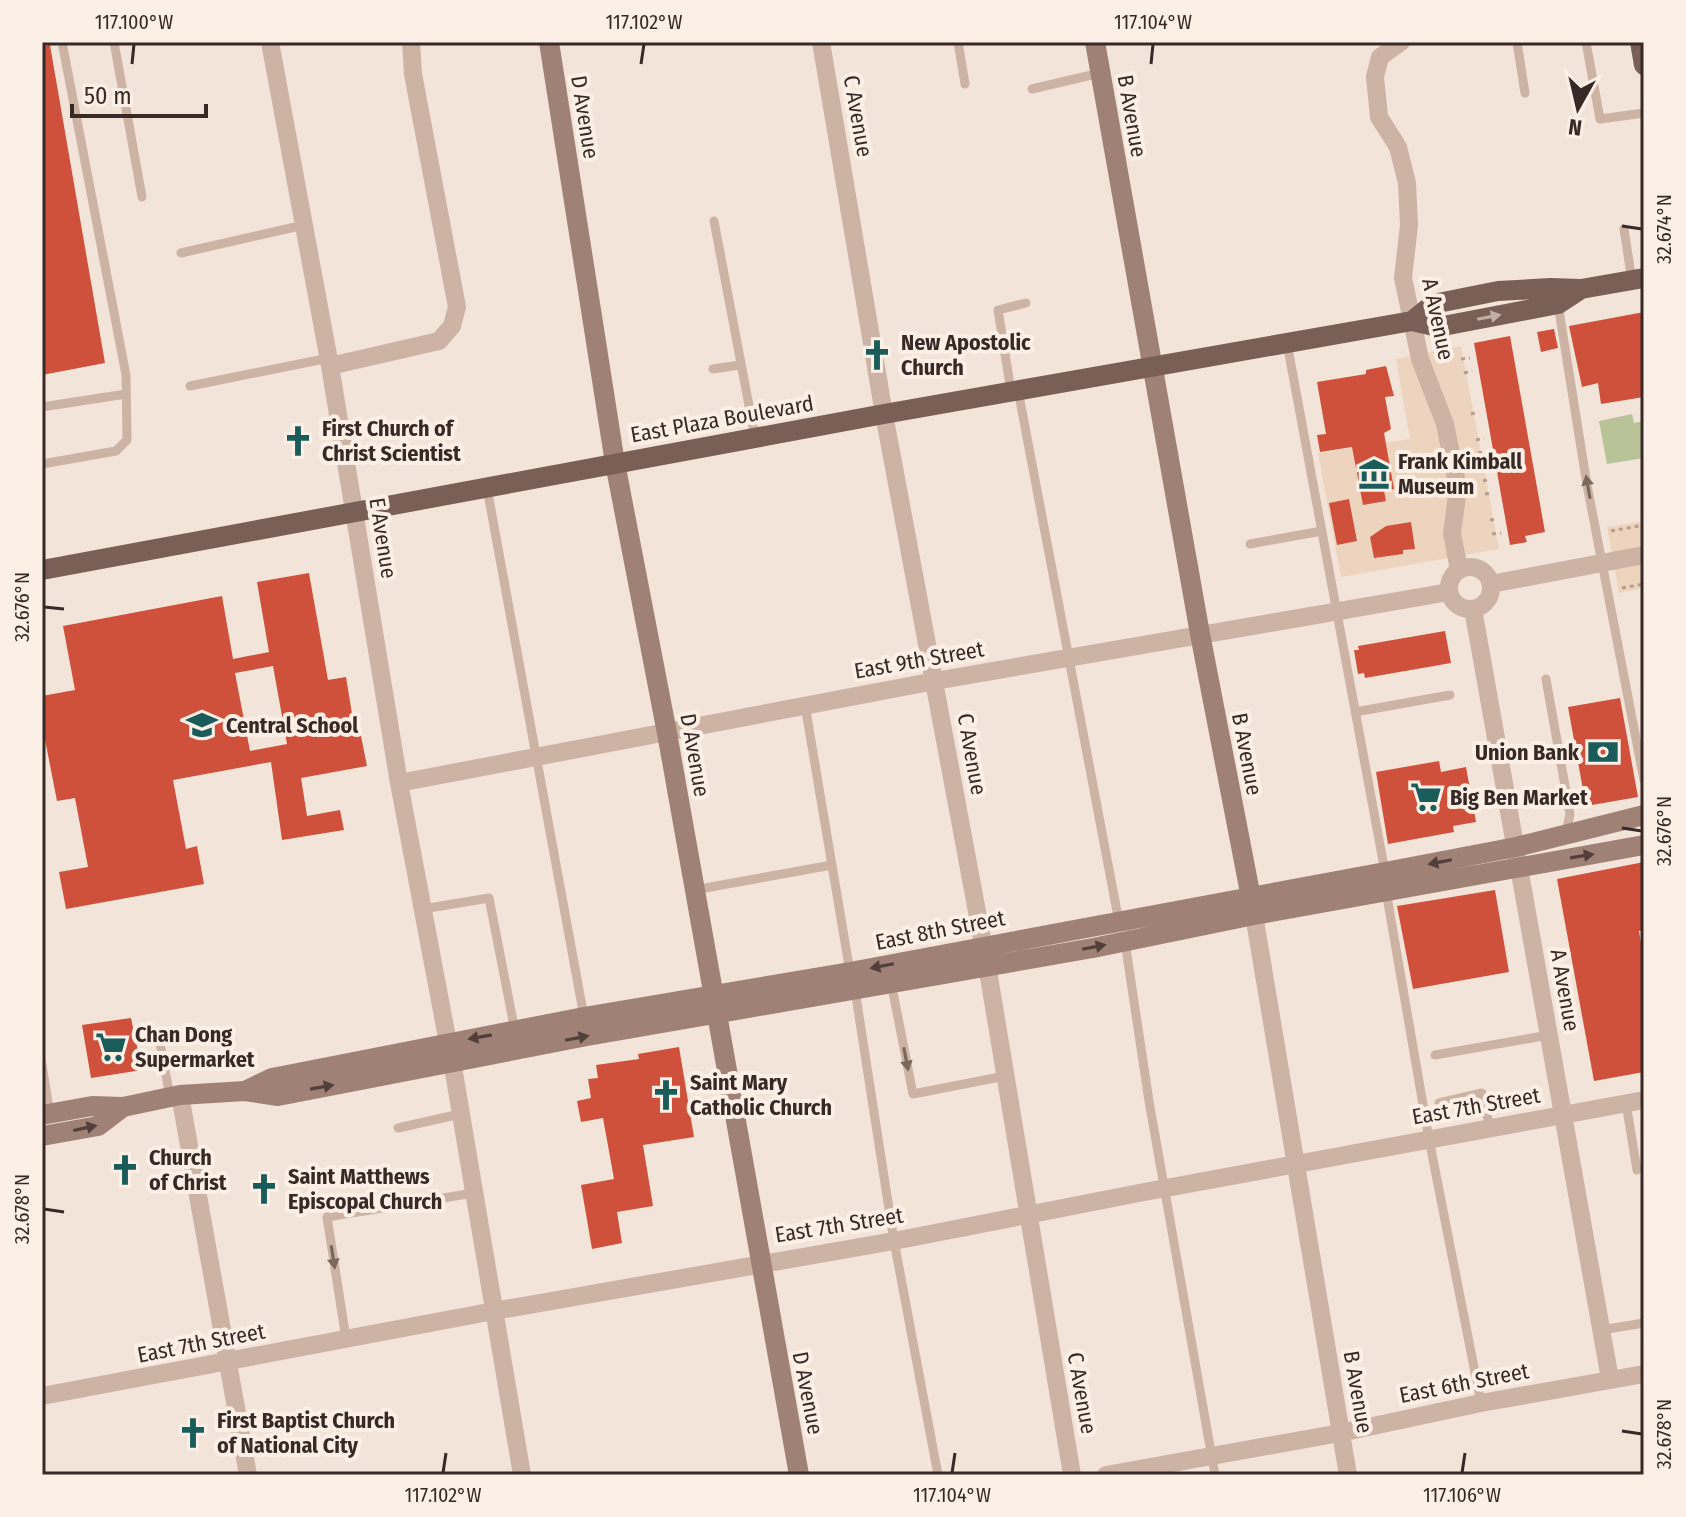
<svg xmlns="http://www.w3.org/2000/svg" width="1686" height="1517" viewBox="0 0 1686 1517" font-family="'Fira Sans Condensed',sans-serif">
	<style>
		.green { fill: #b9c398 }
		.plaza { fill: #edd4bf }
		.building { fill: #cf513b; fill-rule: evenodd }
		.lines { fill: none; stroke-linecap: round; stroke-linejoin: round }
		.path { stroke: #b89c8e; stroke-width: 3; stroke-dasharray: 4 4; stroke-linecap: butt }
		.lane { stroke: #ccb3a4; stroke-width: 9 }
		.street { stroke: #ccb3a4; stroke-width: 18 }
		.secondary { stroke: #a08176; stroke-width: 20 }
		.primary { stroke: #7a5f56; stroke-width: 20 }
		.oneway { fill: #c1aea5 }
		.oneway2 { fill: #7a685f }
		.oneway3 { fill: #51403a }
		.ticks { fill: none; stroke: #372a26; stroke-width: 3 }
		.labels { text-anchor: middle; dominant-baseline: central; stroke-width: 8; stroke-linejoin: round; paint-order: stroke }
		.street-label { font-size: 22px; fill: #372a26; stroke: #fbefe6 }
		.poi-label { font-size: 22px; font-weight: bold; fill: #372a26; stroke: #fbefe6; text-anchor: start }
		.neatline { fill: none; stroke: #372a26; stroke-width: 3 }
		.ticks-label { font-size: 20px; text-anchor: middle; fill: #372a26 }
	</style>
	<rect width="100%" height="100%" fill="#f3e4d9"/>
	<path class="green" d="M1632 414 1634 423 1644 421V458L1607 464 1599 421Z"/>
	<path class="plaza" d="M1461 346 1499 549 1341 577 1318 453 1410 439 1396 359Z
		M1644 521V588L1619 593 1607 527Z"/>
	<path class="building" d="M50 45 105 363 42 375V46Z
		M1644 312V397L1601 404 1598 383 1582 387 1569 326Z
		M1554 329 1558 348 1541 352 1537 332Z
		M1510 336 1545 532 1525 536 1527 542 1510 545 1474 343Z
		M1386 366 1394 396 1385 397 1391 429 1384 433 1394 489 1384 491 1386 501 1363 505 1352 447 1320 452 1317 435 1326 434 1317 382 1366 374V370Z
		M1349 499 1357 541 1337 545 1329 503Z
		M1411 522 1415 549 1403 550V554L1374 558 1370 537 1386 526Z
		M309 573 328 680 346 677 355 732 360 731 367 766 301 778 307 816 340 810 344 830 282 840 271 762 173 780 186 849 197 846 204 884 66 909 59 872 88 867 75 798 57 801 42 724V696L75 690 63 626 222 596 233 659 269 652 257 582ZM273 666 287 744 250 751 235 673Z
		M1445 631 1451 663 1365 678 1364 673 1358 674 1354 650H1359L1358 646Z
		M1620 698 1638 797 1586 806 1568 707Z
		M1439 761 1441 772 1466 767 1476 822 1453 826 1454 832 1388 844 1376 772Z
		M1644 862V930L1639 931 1644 960V1072L1594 1081 1557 879Z
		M1495 890 1509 972 1413 989 1397 906Z
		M131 1018 142 1070 91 1078 82 1025Z
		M679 1047 694 1137 643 1145 653 1206 617 1212 622 1243 592 1249 581 1185 614 1179 603 1118 581 1122 577 1101 591 1098 588 1079 598 1078 596 1065 639 1059 638 1054Z"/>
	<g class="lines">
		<path class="path" d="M1461 359 1470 358
			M1464 373 1472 371
			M1471 414 1479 412
			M1476 440 1484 438
			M1478 453 1485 452
			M1483 481 1490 479
			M1485 494 1493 493
			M1490 520 1498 519
			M1611 531 1644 525
			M1492 534 1501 533
			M1622 588 1644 584"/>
		<path class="lane" d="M114 42 142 197
			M958 42 965 84
			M1517 42 1525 93
			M1586 42 1600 119 1644 113
			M1032 89 1100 73
			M714 221 755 437
			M1624 229 1632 281
			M181 253 304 225
			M1558 304 1587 485 1644 780
			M1287 343 1385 872
			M713 369 740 365
			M190 386 329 358
			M1018 390 1119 922
			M1011 391 998 310 1026 303
			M42 407 126 394
			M42 464 116 451 127 440 126 375 62 42
			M487 488 584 1017
			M1250 544 1322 531
			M1546 679 1570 814 1566 833
			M805 705 850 972
			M1355 712 1450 695
			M694 890 832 865
			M1386 891 1429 1139 1481 1403
			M423 909 489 898 515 1031
			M1125 942 1149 1101 1215 1475
			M891 982 913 1094 1005 1076
			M855 990 894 1241 938 1475
			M160 1043 170 1097
			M1435 1055 1549 1035
			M42 1065 50 1114
			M1439 1103 1482 1093 1490 1128
			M1626 1103 1637 1170
			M398 1128 460 1114
			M1601 1330 1644 1323
			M346 1339 327 1217 474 1193"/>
		<path class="street" d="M270 42 330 366 399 783 448 1043
			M821 42 884 414 987 965 1072 1475
			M1401 42 1380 57 1375 77 1379 117 1398 147 1407 183 1409 225 1403 278 1420 359 1445 424 1458 488 1452 533 1459 570
			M330 366 439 341 452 326 457 307 413 74 411 42
			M1449 588a21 21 0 1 1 42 0a21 21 0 1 1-42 0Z
			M1491 584 1644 555
			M1473 609 1610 1379
			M399 783 935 681 1449 592
			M1254 915 1348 1475
			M452 1061 522 1475
			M180 1095 248 1475
			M42 1396 494 1311 894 1241 1139 1193 1644 1100
			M1106 1475 1340 1433 1481 1403 1644 1374"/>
		<path class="secondary" d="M549 42 615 463 667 733 799 1475
			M1095 42 1200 634 1253 908
			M245 1091 272 1078 584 1017 850 972 1385 872 1516 847 1644 815
			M42 1115 92 1106 123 1107 180 1095 245 1091 278 1096 587 1036 1093 948 1254 915 1644 845
			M42 1136 98 1126 123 1107"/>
		<path class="primary" d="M1640 42 1644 65
			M1412 321 1433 304 1498 291 1551 288 1581 289 1644 278
			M42 570 884 414 1412 321 1438 327 1558 304 1581 289"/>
	</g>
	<defs><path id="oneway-solid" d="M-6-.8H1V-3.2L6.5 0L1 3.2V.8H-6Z" transform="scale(2)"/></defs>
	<use class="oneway" href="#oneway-solid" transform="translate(1489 317) rotate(-11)"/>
	<g class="oneway2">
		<use href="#oneway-solid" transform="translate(1588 487) rotate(-100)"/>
		<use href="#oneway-solid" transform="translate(906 1059) rotate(79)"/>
		<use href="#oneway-solid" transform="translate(333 1257) rotate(81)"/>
	</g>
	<g class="oneway3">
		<use href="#oneway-solid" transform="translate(1582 856) rotate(-9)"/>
		<use href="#oneway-solid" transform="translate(1440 862) rotate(169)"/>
		<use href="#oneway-solid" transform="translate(1094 947) rotate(-11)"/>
		<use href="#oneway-solid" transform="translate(882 966) rotate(169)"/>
		<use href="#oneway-solid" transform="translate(480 1037) rotate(170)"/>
		<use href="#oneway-solid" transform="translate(577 1038) rotate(-11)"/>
		<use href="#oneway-solid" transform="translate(322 1087) rotate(-10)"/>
		<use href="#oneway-solid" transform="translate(85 1128) rotate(-12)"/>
	</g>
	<path class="ticks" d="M132 64 134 44M641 64 644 44M1151 64 1153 44M1622 226 1642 229M44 607 64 609M1622 828 1642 831M44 1209 64 1212M1622 1431 1642 1434M443 1473 446 1453M952 1473 955 1453M1462 1473 1465 1453"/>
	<defs>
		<symbol id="church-bare" viewBox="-9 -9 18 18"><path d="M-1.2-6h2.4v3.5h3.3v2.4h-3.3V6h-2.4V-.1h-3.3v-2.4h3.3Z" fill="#195c5a" stroke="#fbefe6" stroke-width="2.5" paint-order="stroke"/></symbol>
		<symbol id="museum-bare" viewBox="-9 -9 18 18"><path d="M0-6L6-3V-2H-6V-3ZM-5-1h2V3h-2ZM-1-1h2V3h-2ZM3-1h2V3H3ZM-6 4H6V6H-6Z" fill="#195c5a" stroke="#fbefe6" stroke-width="2.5" paint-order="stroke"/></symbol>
		<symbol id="school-bare" viewBox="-9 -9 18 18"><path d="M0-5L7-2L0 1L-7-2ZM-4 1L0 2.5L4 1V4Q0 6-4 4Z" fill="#195c5a" stroke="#fbefe6" stroke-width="2.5" paint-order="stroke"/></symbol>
		<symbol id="bank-bare" viewBox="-9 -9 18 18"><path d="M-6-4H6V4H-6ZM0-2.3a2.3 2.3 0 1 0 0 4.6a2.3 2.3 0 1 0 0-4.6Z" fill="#195c5a" stroke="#fbefe6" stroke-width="2.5" paint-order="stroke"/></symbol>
		<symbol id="supermarket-bare" viewBox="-9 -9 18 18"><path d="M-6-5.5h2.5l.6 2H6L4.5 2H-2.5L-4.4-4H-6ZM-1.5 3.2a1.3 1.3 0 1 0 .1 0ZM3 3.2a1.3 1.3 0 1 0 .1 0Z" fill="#195c5a" stroke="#fbefe6" stroke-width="2.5" paint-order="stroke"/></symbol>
	</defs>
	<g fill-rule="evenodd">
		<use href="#church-bare" x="855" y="333" width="44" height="44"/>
		<use href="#church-bare" x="276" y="419" width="44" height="44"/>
		<use href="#museum-bare" x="1352" y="452" width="44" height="44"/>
		<use href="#school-bare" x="180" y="703" width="44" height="44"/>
		<use href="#bank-bare" x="1581" y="730" width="44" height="44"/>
		<use href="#supermarket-bare" x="1404" y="775" width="44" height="44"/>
		<use href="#supermarket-bare" x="89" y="1025" width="44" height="44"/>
		<use href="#church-bare" x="644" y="1073" width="44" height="44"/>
		<use href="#church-bare" x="103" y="1148" width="44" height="44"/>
		<use href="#church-bare" x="242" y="1167" width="44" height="44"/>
		<use href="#church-bare" x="171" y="1411" width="44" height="44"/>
	</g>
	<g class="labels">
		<g class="street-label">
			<text transform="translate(858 116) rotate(80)">C Avenue</text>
			<text transform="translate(1132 116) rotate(80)">B Avenue</text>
			<text transform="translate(585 117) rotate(81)">D Avenue</text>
			<text transform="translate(1438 319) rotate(78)">A Avenue</text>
			<text transform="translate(722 419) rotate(-10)">East Plaza Boulevard</text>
			<text transform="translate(383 538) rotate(81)">E Avenue</text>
			<text transform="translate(919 660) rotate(-10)">East 9th Street</text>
			<text transform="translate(972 754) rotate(80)">C Avenue</text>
			<text transform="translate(1247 754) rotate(79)">B Avenue</text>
			<text transform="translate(695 755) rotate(80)">D Avenue</text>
			<text transform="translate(940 930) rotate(-11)">East 8th Street</text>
			<text transform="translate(1565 990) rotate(80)">A Avenue</text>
			<text transform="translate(1476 1106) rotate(-10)">East 7th Street</text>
			<text transform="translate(839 1225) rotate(-9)">East 7th Street</text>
			<text transform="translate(201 1343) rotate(-11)">East 7th Street</text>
			<text transform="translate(1464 1383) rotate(-11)">East 6th Street</text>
			<text transform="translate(1358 1392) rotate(80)">B Avenue</text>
			<text transform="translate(808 1393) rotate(79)">D Avenue</text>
			<text transform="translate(1082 1393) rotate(80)">C Avenue</text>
		</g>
		<g class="poi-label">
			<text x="901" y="342">New Apostolic<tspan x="901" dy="25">Church</tspan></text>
			<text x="322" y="428">First Church of<tspan x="322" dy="25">Christ Scientist</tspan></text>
			<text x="1398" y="461">Frank Kimball<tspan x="1398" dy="25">Museum</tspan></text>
			<text x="226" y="725">Central School</text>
			<text x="1579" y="752" text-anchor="end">Union Bank</text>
			<text x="1450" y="797">Big Ben Market</text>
			<text x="135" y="1034">Chan Dong<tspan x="135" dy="25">Supermarket</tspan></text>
			<text x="690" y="1082">Saint Mary<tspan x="690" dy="25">Catholic Church</tspan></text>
			<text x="149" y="1157">Church<tspan x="149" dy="25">of Christ</tspan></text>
			<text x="288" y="1176">Saint Matthews<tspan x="288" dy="25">Episcopal Church</tspan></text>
			<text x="217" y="1420">First Baptist Church<tspan x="217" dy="25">of National City</tspan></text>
		</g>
	</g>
	<rect width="1686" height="1517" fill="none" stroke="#fbefe6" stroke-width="88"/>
	<g transform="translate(1578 108) rotate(188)" stroke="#fbefe6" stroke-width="6" paint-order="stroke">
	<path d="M0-6L14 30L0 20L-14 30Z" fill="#372a26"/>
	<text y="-12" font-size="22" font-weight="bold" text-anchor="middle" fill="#372a26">N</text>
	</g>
	<path d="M72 104v12h134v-12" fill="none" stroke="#372a26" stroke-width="4"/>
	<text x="84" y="104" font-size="24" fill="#372a26" stroke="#fbefe6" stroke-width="6" paint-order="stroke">50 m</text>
	<rect x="44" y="44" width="1598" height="1429" class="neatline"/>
	<g class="ticks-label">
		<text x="134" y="29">117.100°W</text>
		<text x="644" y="29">117.102°W</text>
		<text x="1153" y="29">117.104°W</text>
		<text transform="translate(1664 229) rotate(-90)" y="7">32.674°N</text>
		<text transform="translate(22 607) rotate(-90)" y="7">32.676°N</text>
		<text transform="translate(1664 831) rotate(-90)" y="7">32.676°N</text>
		<text transform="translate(22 1209) rotate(-90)" y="7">32.678°N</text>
		<text transform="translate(1664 1434) rotate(-90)" y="7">32.678°N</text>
		<text x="443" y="1502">117.102°W</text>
		<text x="952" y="1502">117.104°W</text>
		<text x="1462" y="1502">117.106°W</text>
	</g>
</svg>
